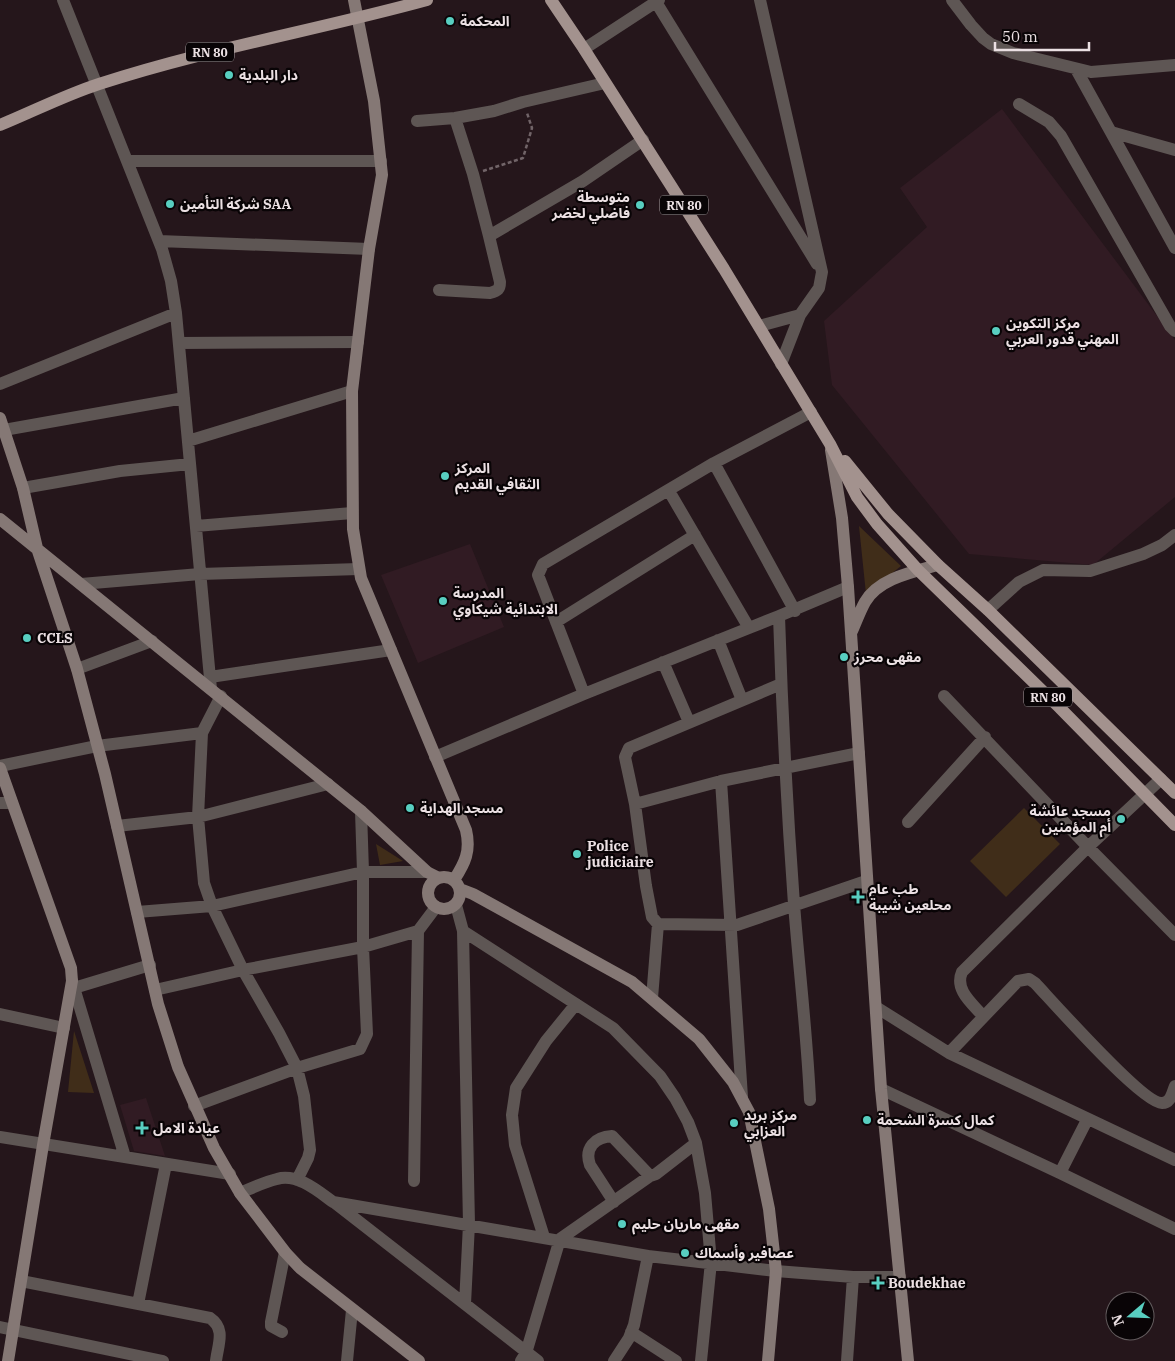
<svg xmlns="http://www.w3.org/2000/svg" width="1175" height="1361" viewBox="0 0 1175 1361" font-family="'IBM Plex Serif','Noto Sans Arabic',serif">
	<style>
		.built { fill: #311b23 }
		.green { fill: #402d19 }
		.lines { fill: none; stroke-linecap: round; stroke-linejoin: round }
		.path { stroke: #716468; stroke-width: 2.5; stroke-dasharray: 4 2.5; stroke-linecap: butt }
		.street { stroke: #5e5654; stroke-width: 12 }
		.secondary { stroke: #857875; stroke-width: 12 }
		.primary { stroke: #a3928e; stroke-width: 12 }
		.poi-dot { fill: #58cec0; stroke: #090406; stroke-width: 2 }
		.labels { text-anchor: middle; dominant-baseline: central; stroke-width: 4.5; stroke-linejoin: round; paint-order: stroke }
		.shield { fill: #090406; stroke: #a79ea1; stroke-width: 1 }
		.shield-label { font-size: 12px; font-weight: bold; fill: #ebe0e3 }
		.poi-label { font-size: 14px; font-weight: bold; fill: #ebe0e3; stroke: #090406; text-anchor: start }
	</style>
	<rect width="100%" height="100%" fill="#25161b"/>
	<path class="built" d="M1002 109 1175 340V497L1093 565 969 554 832 385 824 321 927 227 900 188Z
		M470 544 504 627 418 663 381 575Z
		M146 1098 165 1156 134 1151 120 1105Z"/>
	<path class="green" d="M859 526 901 566 866 594Z
		M1024 808 1060 844 1006 897 970 861Z
		M376 844 403 861 380 865Z
		M74 1031 94 1093 68 1092Z"/>
	<g class="lines">
		<path class="path" d="M483 171 523 158 532 128 527 113"/>
		<path class="street" d="M63 0 162 249 171 281 176 313 211 689
			M760 0 822 272 819 288 800 315
			M952 0 971 25 983 38 991 44 1013 53 1091 72 1175 65
			M656 2 817 264
			M584 49 659 0
			M1076 69 1175 248
			M1019 104 1049 122 1061 136 1170 326 1175 331
			M455 118 473 174 489 236 583 181 643 140
			M417 121 455 118 494 111 523 102 605 83
			M1111 132 1175 150
			M127 161H381
			M159 241 369 249
			M439 290 490 293C498 291 500 289 500 282L489 236
			M759 326 800 315 781 364
			M179 343 358 342
			M0 384 176 313
			M4 430 184 398
			M188 441 352 391
			M714 463 795 611
			M23 488 120 471 190 464
			M196 526 352 513
			M81 584 200 574 359 569
			M988 610 1019 582 1043 570 1090 571 1143 554 1162 545 1175 535
			M556 622 695 535
			M749 628 779 616
			M718 640 742 700
			M663 662 689 722
			M77 669 152 641
			M210 677 391 650
			M584 694 538 575 543 564 714 463 811 412
			M944 696 1088 847 1161 779
			M202 733 221 696
			M435 757 584 694 749 628 669 491
			M0 766 97 746 202 733 198 817 204 883 212 906 243 970 279 1033 297 1068 304 1096 310 1150 308 1158 297 1180
			M721 781 742 1097
			M0 803H12
			M635 804 721 781 859 753
			M908 822 985 737
			M117 826 198 817 328 784
			M456 905 463 931 469 1224 465 1304
			M137 912 212 906 363 872H427
			M658 924 652 917 646 886 635 804 626 762 625 757 629 748 781 684
			M463 931 613 1028 660 1076 675 1098 688 1122 696 1143 705 1193 711 1262 701 1361
			M72 981 125 1157
			M74 988 150 965
			M155 990 243 970 363 947 418 931
			M652 998 658 924 737 925 866 881
			M876 1007 949 1053 1175 1160
			M0 1014 64 1028
			M983 1016C973 1004 954 990 962 972L1088 847 1175 935
			M949 1053 1018 981 1029 979 1035 983C1053 1002 1143 1104 1162 1103 1171 1103 1172 1093 1175 1086
			M881 1089 1060 1173 1175 1229
			M810 1100C807 1034 799 969 794 904 787 808 782 712 779 616L848 587
			M194 1106 297 1068 360 1049 367 1034 363 947V872L361 811
			M0 1137 230 1174
			M1060 1173 1087 1120
			M414 1181 418 931 436 907
			M240 1193C252 1188 264 1182 277 1179 297 1173 318 1191 333 1202L648 1256 776 1271 853 1277H900
			M614 1202 590 1165C584 1148 595 1137 612 1136L650 1176 656 1174 696 1143
			M335 1203 538 1361
			M544 1237 515 1145 512 1115 516 1088 546 1041 576 1004
			M21 1281 210 1318C226 1329 218 1344 216 1361
			M138 1304 166 1164
			M0 1327 163 1361
			M282 1332 271 1326V1322L285 1252
			M631 1332 676 1361
			M347 1361 352 1310
			M521 1361 526 1353 560 1239 650 1176
			M614 1361 629 1338 634 1325 648 1256
			M847 1361 853 1277"/>
		<path class="secondary" d="M354 0 374 101 382 175 369 249 352 391 353 529 361 578 466 830C471 851 465 863 454 880
			M0 418 23 488 37 548 77 669 105 774 158 1004 178 1067 214 1148 240 1193 285 1252 300 1268 419 1361
			M831 450 842 518 848 587 881 1089 908 1361
			M0 519 361 811 427 872 439 878
			M852 631C856 622 860 611 865 602 879 578 913 572 938 565
			M0 768 71 968 72 981 43 1145 8 1361
			M428 893a16 16 0 1 1 32 0a16 16 0 1 1-32 0Z
			M460 889 473 894 632 982 699 1039 733 1082 749 1112 769 1209 776 1271 768 1361"/>
		<path class="primary" d="M551 0 584 49 724 269 830 444 857 497 877 524 918 570 1060 708 1175 825
			M0 125C32 112 65 95 99 84 206 49 318 30 427 0
			M845 461 888 514 938 565 988 610 1175 793"/>
	</g>
	<g class="poi-dot">
		<circle cx="450" cy="21" r="5"/>
		<circle cx="229" cy="75" r="5"/>
		<circle cx="170" cy="204" r="5"/>
		<circle cx="640" cy="205" r="5"/>
		<circle cx="996" cy="331" r="5"/>
		<circle cx="445" cy="476" r="5"/>
		<circle cx="443" cy="601" r="5"/>
		<circle cx="27" cy="638" r="5"/>
		<circle cx="844" cy="657" r="5"/>
		<circle cx="410" cy="808" r="5"/>
		<circle cx="1121" cy="819" r="5"/>
		<circle cx="577" cy="854" r="5"/>
		<path d="M855.5 889.5h5v5h5v5h-5v5h-5v-5h-5v-5h5z"/>
		<circle cx="867" cy="1120" r="5"/>
		<circle cx="734" cy="1123" r="5"/>
		<path d="M139.5 1120.5h5v5h5v5h-5v5h-5v-5h-5v-5h5z"/>
		<circle cx="622" cy="1224" r="5"/>
		<circle cx="685" cy="1253" r="5"/>
		<path d="M875.5 1275.5h5v5h5v5h-5v5h-5v-5h-5v-5h5z"/>
	</g>
	<g class="labels">
		<g class="shield">
			<rect x="186" y="42.5" width="48" height="19" rx="4"/>
			<rect x="660" y="195.5" width="48" height="19" rx="4"/>
			<rect x="1024" y="687.5" width="48" height="19" rx="4"/>
		</g>
		<g class="shield-label">
			<text x="210" y="52">RN 80</text>
			<text x="684" y="205">RN 80</text>
			<text x="1048" y="697">RN 80</text>
		</g>
		<g class="poi-label">
			<text x="460" y="21">المحكمة</text>
			<text x="239" y="75">دار البلدية</text>
			<text x="630" y="197" text-anchor="end">متوسطة<tspan x="630" dy="16">فاضلي لخضر</tspan></text>
			<text x="180" y="204">شركة التأمين SAA</text>
			<text x="1006" y="323">مركز التكوين<tspan x="1006" dy="16">المهني قدور العربي</tspan></text>
			<text x="455" y="468">المركز<tspan x="455" dy="16">الثقافي القديم</tspan></text>
			<text x="453" y="593">المدرسة<tspan x="453" dy="16">الابتدائية شيكاوي</tspan></text>
			<text x="37" y="638">CCLS</text>
			<text x="854" y="657">مقهى محرز</text>
			<text x="420" y="808">مسجد الهداية</text>
			<text x="1111" y="811" text-anchor="end">مسجد عائشة<tspan x="1111" dy="16">أم المؤمنين</tspan></text>
			<text x="587" y="846">Police<tspan x="587" dy="16">judiciaire</tspan></text>
			<text x="869" y="889">طب عام<tspan x="869" dy="16">محلعين شيبة</tspan></text>
			<text x="744" y="1115">مركز بريد<tspan x="744" dy="16">العزابي</tspan></text>
			<text x="877" y="1120">كمال كسرة الشحمة</text>
			<text x="153" y="1128">عيادة الامل</text>
			<text x="632" y="1224">مقهى ماريان حليم</text>
			<text x="695" y="1253">عصافير وأسماك</text>
			<text x="888" y="1283">Boudekhae</text>
		</g>
	</g>
	<g transform="translate(1130 1316) rotate(251)"><circle r="24" fill="#090406" stroke="#635c5e"/>
	<path d="M0-4L9 19L0 12L-9 19Z" fill="#58cec0"/>
	<text y="-8" font-size="14" font-weight="bold" text-anchor="middle" fill="#ebe0e3">N</text>
	</g>
	<path d="M995 42v8h94v-8" fill="none" stroke="#ebe0e3" stroke-width="2.5"/>
	<text x="1002" y="42" font-size="15" fill="#ebe0e3" stroke="#090406" stroke-width="4" paint-order="stroke">50 m</text>
</svg>
